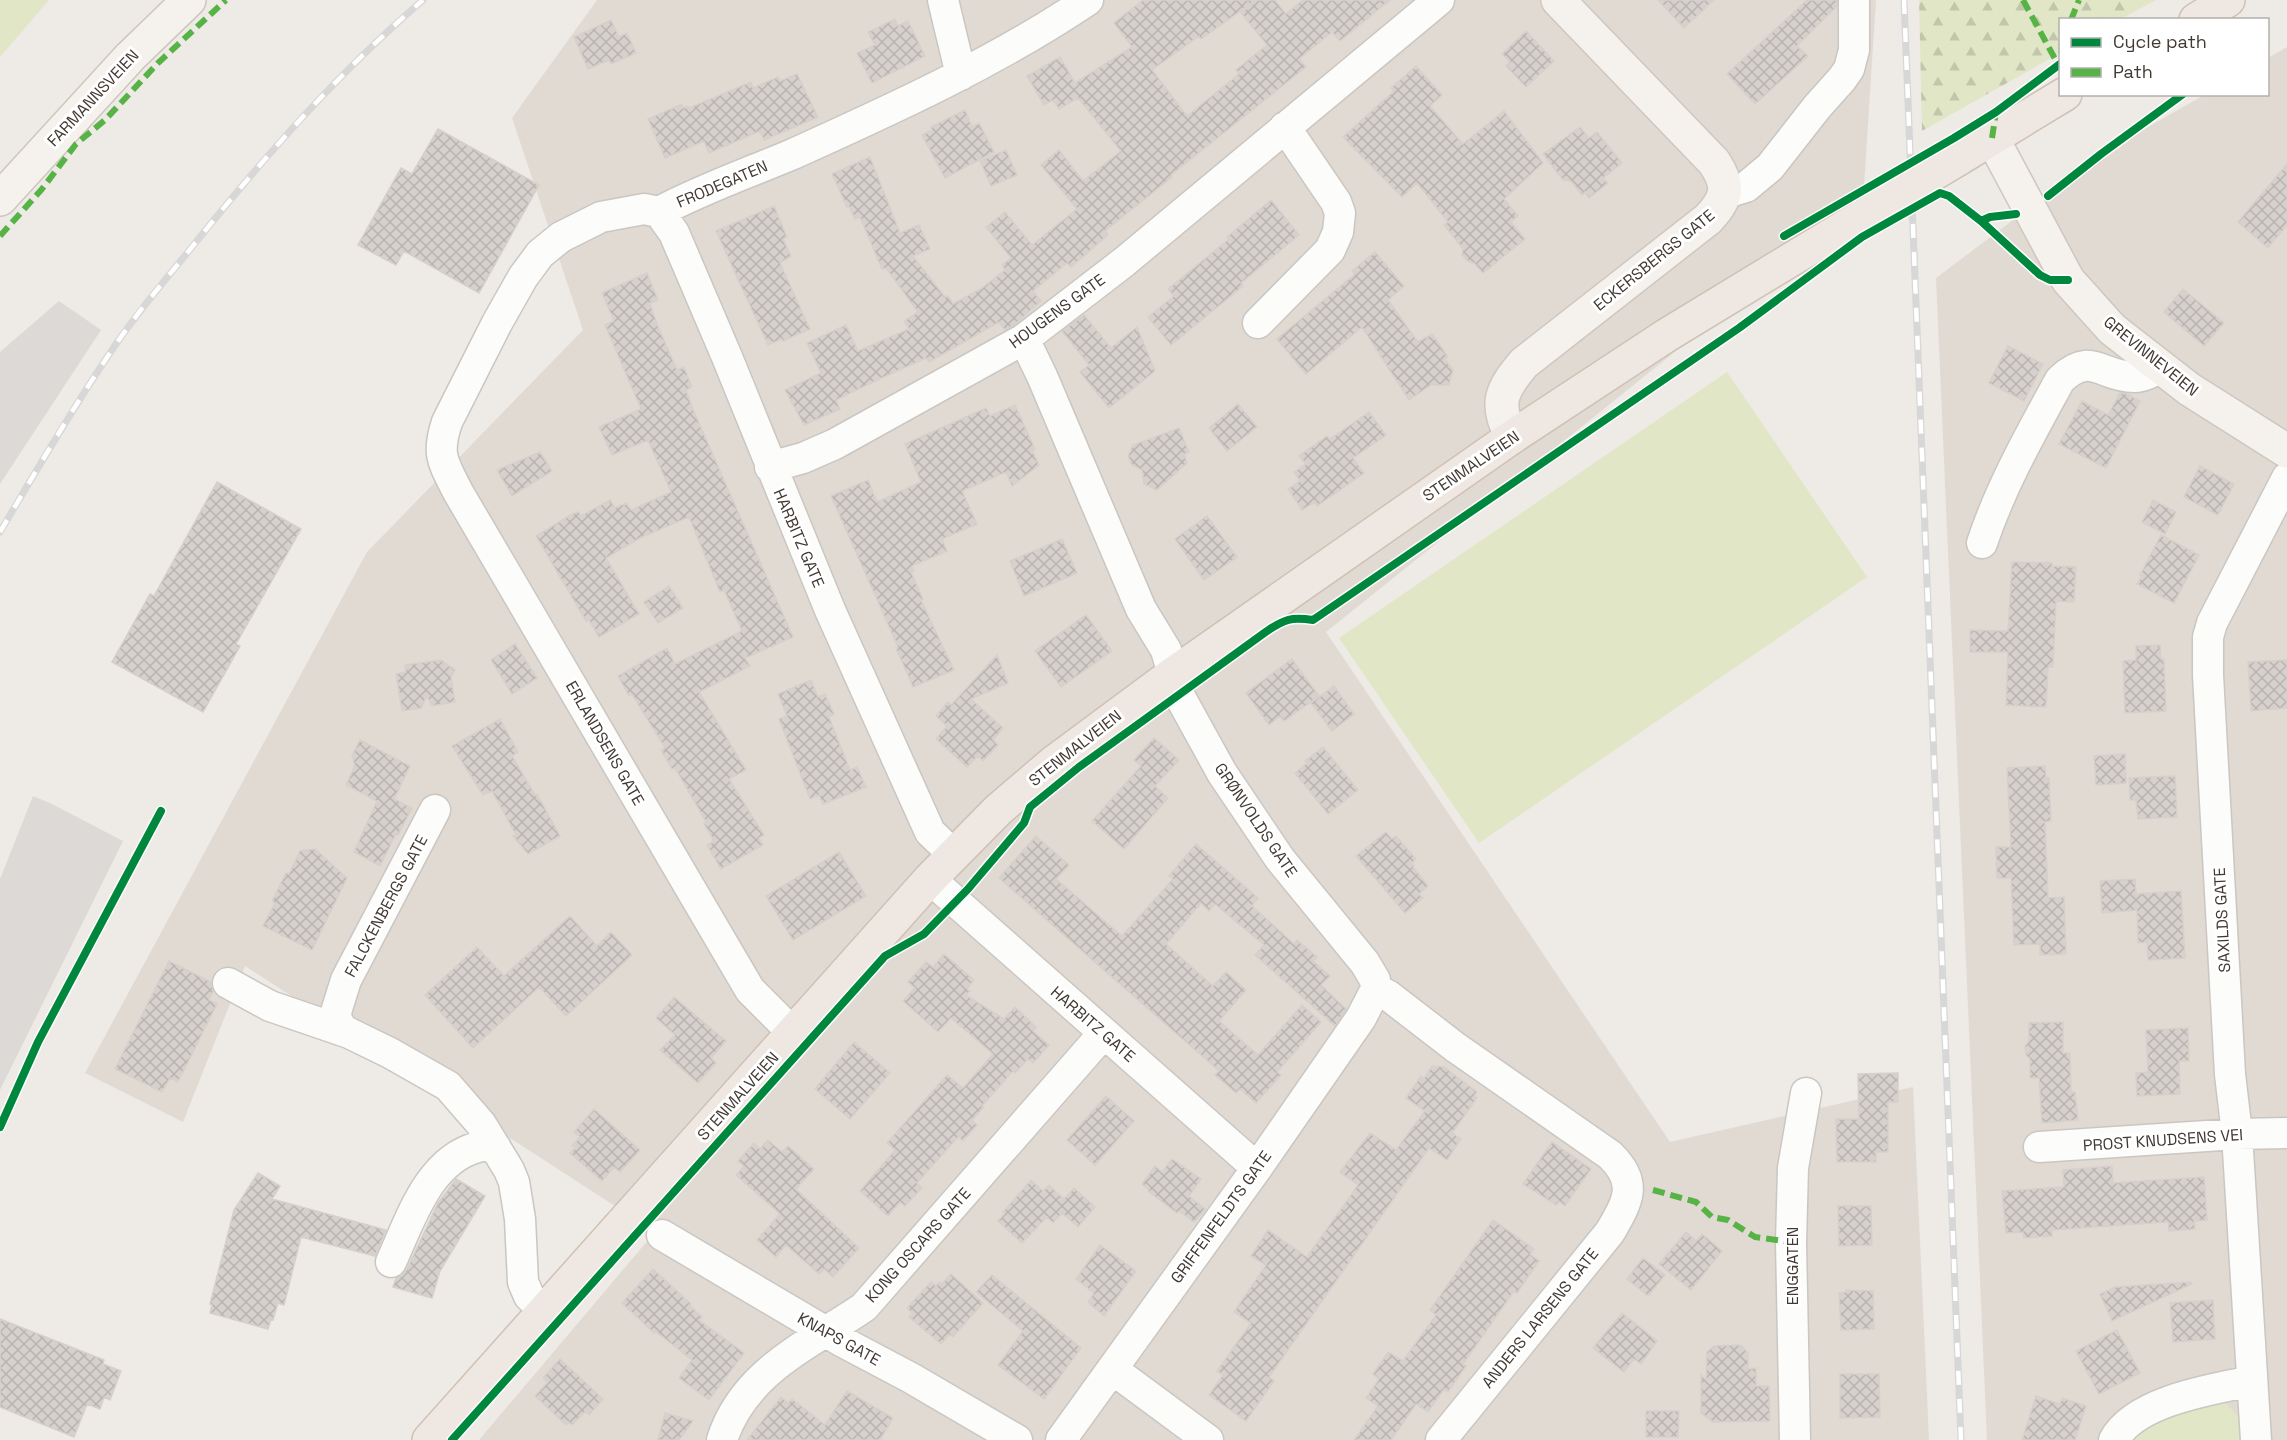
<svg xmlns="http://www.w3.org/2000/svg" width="2287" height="1440" viewBox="0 0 2287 1440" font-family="'Space Grotesk',sans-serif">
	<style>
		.residential { fill: #e1dad3 }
		.forest { fill: url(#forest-firs) }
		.park { fill: #e1e7c6 }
		.parking { fill: #ddd9d6 }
		.building { fill: url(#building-cross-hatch); stroke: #d6d0cc; stroke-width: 1.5 }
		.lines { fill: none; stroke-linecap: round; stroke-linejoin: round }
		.minor-casing { stroke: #cac6c2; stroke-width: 33 }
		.secondary-casing { stroke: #cec7bf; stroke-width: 36 }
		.primary-casing { stroke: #cfc1b4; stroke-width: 36 }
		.minor { stroke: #fcfcfb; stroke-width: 30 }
		.secondary { stroke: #f5f1ed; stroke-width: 33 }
		.primary { stroke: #efe8e2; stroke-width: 33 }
		.rail-casing { stroke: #d8d7d7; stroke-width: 7 }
		.rail { stroke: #fff; stroke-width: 4.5; stroke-dasharray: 14; stroke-linecap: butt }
		.primary-bridge-casing { stroke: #cfc1b4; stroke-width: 36; stroke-linecap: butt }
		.primary-bridge { stroke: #efe8e2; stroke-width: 33 }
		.quiet { stroke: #57b346; stroke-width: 6; stroke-dasharray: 12 6; stroke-linecap: butt }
		.cycleway-casing { stroke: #fff; stroke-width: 11 }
		.cycleway { stroke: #00873e; stroke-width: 8 }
		.labels { text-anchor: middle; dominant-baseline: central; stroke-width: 6; stroke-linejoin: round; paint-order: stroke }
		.street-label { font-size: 16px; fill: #423933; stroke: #fff }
	</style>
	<defs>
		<pattern id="forest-firs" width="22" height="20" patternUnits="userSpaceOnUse" patternTransform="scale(1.5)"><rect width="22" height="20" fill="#e1e7c6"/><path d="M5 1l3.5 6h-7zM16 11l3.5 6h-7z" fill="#c2c7ab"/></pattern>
		<pattern id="building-cross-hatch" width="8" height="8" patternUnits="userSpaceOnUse" patternTransform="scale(1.5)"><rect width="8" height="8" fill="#d6d1cd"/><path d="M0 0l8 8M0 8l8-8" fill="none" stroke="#b9b4b0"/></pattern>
	</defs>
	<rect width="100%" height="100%" fill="#eeeae6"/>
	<path class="residential" d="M597 0H1876L1863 201 1326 632 1670 1142 1913 1087 1929 1440H479L655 1232 245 966 183 1122 85 1073 367 552 583 330 512 118Z
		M2287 47V1440H1987L1936 278 2101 154 2204 95 2268 94V58Z"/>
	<path class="forest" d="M1919 0H2156L2121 19 2060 20V53L1922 131Z"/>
	<path class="park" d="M0 0H49L0 57Z
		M1727 372 1867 577 1479 843 1339 638Z
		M2209 1402 2225 1403 2238 1416 2239 1440H2126L2141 1427Z"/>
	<path class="parking" d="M59 301 101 330 0 484V352Z
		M33 796 52 804 123 841 0 1090V879Z"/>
	<path class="building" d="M1143 0H1256L1201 39 1199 36 1152 70 1187 116 1239 74 1236 70 1267 45 1241 13 1258 0H1275L1286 14 1303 0H1390L1340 41 1332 32 1299 59 1306 67 1171 175 1172 177 1105 231 1108 235 1071 267 1067 263 1033 291 1041 301 1014 325 1005 330 999 322 929 362 926 358 873 382 836 400 840 409 804 425 785 390 821 373 807 343 846 325 858 351 909 329 904 321 918 312 886 268 882 269 860 217 855 219 849 206 847 207 832 174 870 157 900 233 919 225 930 249 913 256 945 297 948 296 953 304 982 288 1005 270 1002 265 1011 258 986 227 1005 212 1032 245 1077 209 1041 165 1059 150 1083 181 1121 151 1078 98 1059 109 1053 100 1044 105 1027 76 1060 57 1075 83 1132 47 1114 23Z
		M1658 0H1714L1684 28Z
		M1807 0H1837V6L1797 46 1808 56 1755 104 1727 74Z
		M895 19 898 26 908 21 925 56 872 83 857 53 875 45 868 32Z
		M611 20 619 37 627 33 636 53 611 64 609 60 588 69 574 37Z
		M1526 31 1554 61 1526 87 1506 66 1510 62 1502 54Z
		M1416 66 1442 95 1430 106 1463 144 1504 111 1543 163 1504 199 1518 216 1511 222 1525 239 1483 273 1474 263 1469 262 1462 255 1463 249 1444 225 1448 222 1417 183 1402 197 1343 137 1394 91 1391 88Z
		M797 74 818 117 764 140 760 131 709 153 704 141 665 158 648 119 682 104 683 108 688 106 689 108 751 82 753 88 778 77 780 81Z
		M965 110 972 127 979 123 994 152 945 178 922 135 932 130 931 127Z
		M1580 127 1589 138 1597 132 1622 163 1603 178 1608 183 1589 198 1585 192 1582 195 1571 181 1563 180 1543 154Z
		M438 129 539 185 479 293 404 251 396 265 358 245 401 168 412 174Z
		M1006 150 1017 175 991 186 980 161Z
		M2287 164V225L2268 248 2238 222Z
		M1271 200 1299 235 1241 283 1243 286 1171 345 1148 317 1174 296 1168 289 1229 239 1227 237Z
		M774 206 787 237 783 239 791 256 780 263 810 329 783 341 782 339 768 345 716 231Z
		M1375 252 1404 286 1388 300 1418 342 1432 334 1448 357 1445 359 1453 370 1449 385H1431L1409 400 1362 327 1306 374 1277 339 1355 274 1352 271Z
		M647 273 658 300 650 303 657 324 677 370 684 367 692 387 686 390 692 407 793 637 745 658 750 666 699 692 746 770 729 779 764 835 759 838 763 845 721 869 707 845 714 841 704 824 706 822 675 768 672 769 661 750 665 748 632 694 629 696 618 676 667 648 675 664 742 631 724 590 720 592 689 517 640 538 606 558 639 614 599 637 589 620 586 621 536 536 572 514 579 512 581 516 610 500 615 508 626 503 631 510 671 492 648 440 612 455 599 427 641 409 605 325 614 321 602 293Z
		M2183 289 2224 323 2204 346 2164 312Z
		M1084 315 1111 348 1137 327 1155 371 1109 408 1080 372 1089 365 1062 331Z
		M2008 346 2043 364 2024 401 1989 383Z
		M2120 393 2127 394 2140 401 2106 468 2059 444 2082 401 2108 415Z
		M1238 404 1257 427 1227 451 1209 428Z
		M1015 405 1035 449 1032 450 1039 465 1012 486 1006 472 962 491 977 524 942 539 947 551 912 566 914 571 911 572 923 599 921 600 954 670 913 687 896 648 898 647 831 496 868 480 877 502 921 482 905 444 986 408 990 416Z
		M1369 412 1386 435 1353 458 1364 473 1317 506 1315 502 1302 510 1288 489 1300 481 1294 472 1306 464 1299 456 1327 436 1330 439Z
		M1179 428 1189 452 1184 454 1187 463 1157 490 1144 484 1142 470 1132 465 1128 456 1133 445Z
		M540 452 552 471 512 496 497 470Z
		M2200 466 2234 484 2218 515 2184 497Z
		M217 482 301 529 236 644 240 646 203 712 112 662 150 594 154 596Z
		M2153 500 2176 512 2165 534 2142 522Z
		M1207 516 1237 557 1204 580 1175 539Z
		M2161 535 2199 555 2174 603 2137 584 2142 576 2140 575Z
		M1062 539 1077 573 1024 596 1010 561Z
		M2012 562 2052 563V566L2076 567 2074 602 2056 601 2053 667H2048L2046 707 2006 705 2008 652H1970V630L2008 631Z
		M669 586 683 608 658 623 644 602Z
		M1086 615 1112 651 1061 687 1035 651Z
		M515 644 537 678 512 694 491 660Z
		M2160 645 2161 659H2164V661L2166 711 2125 713 2123 661 2136 660V646Z
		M997 655 1008 683 971 699 1003 728 993 740 998 745 983 761 978 756 967 767 936 739 947 726 936 716 948 702 951 705Z
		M1292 659 1319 696 1284 721 1280 716 1269 725 1246 693Z
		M441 660 455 670 451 677 455 702 432 706 427 696 421 708 402 711 396 674 406 672 405 665Z
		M2287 660V708L2251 711 2248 662Z
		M811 680 818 697 825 694 834 714 829 717 850 770 857 767 866 787 823 804 819 795 810 799 779 719 787 716 778 694Z
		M1334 686 1354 714 1332 731 1311 703Z
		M500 719 518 752 512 756 535 795 537 794 560 836 528 854 513 836 516 835 492 791 483 795 452 746Z
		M1154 738 1179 760 1155 786 1168 798 1124 849 1092 821 1141 766 1134 760Z
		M360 740 410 766 394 799 412 808 398 835 396 834 380 866 354 852 377 801 346 785 355 766 352 756Z
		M1323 747 1358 790 1328 814 1295 773 1307 763 1305 761Z
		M2125 754 2126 783 2096 785 2094 756Z
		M2045 766 2046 778H2049L2051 821 2045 822 2048 898 2064 897 2066 954 2040 955V944L2014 945 2011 878H1997L1996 847H2011L2007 768Z
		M2175 776 2177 817 2138 819 2136 800H2130L2129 778Z
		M1386 832 1392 839 1396 836 1416 859 1412 863 1414 866 1413 867 1428 886 1419 894 1423 898 1405 913 1356 856Z
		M1036 836 1069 865 1056 879 1122 936 1173 879 1169 876 1196 844 1258 898 1252 906 1294 944 1297 940 1317 957 1313 961 1330 976 1321 985 1346 1009 1335 1026 1255 955 1264 945 1215 904 1209 911 1201 903 1166 944 1213 986 1226 972 1246 990 1219 1021 1258 1055 1302 1005 1321 1022 1277 1072 1281 1075 1256 1103 1240 1089 1236 1093 1215 1075 1219 1071 999 878Z
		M315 849 347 878 312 950 263 926 275 903 272 901 286 873 289 874 300 851Z
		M839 852 866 896 793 940 766 896Z
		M2135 879 2136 894 2181 891 2185 958 2148 960 2147 942 2138 943 2137 910 2102 913 2100 881Z
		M570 916 597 946 611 932 632 955 566 1016 539 987 473 1048 425 995 477 947 504 976Z
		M944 954 974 980 967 989 970 991 966 995 1004 1019 1015 1007 1036 1027 1033 1031 1049 1045 1033 1063 1028 1059 1015 1073 1013 1071 982 1106 984 1107 972 1120 977 1125 963 1141 958 1137 917 1183 922 1188 905 1206 900 1202 888 1216 860 1191 895 1150 887 1143 947 1075 963 1088 993 1054 951 1018 938 1032 903 1001 915 988 908 982 926 962 933 967Z
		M169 961 211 982 213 991 209 1000 217 1004 178 1082 170 1078 162 1092 115 1069Z
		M674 997 726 1041 711 1058 716 1063 698 1083 660 1050 675 1035 656 1018Z
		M2063 1022V1053H2070L2071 1092H2075L2078 1120 2042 1123 2039 1078H2030V1059L2026 1055 2025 1046 2029 1041V1023Z
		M2188 1028 2189 1061H2179L2180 1094 2137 1096 2136 1073 2148 1072 2146 1030Z
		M854 1042 890 1073 850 1119 815 1089Z
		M1432 1066 1444 1067 1477 1092 1474 1096 1477 1098 1452 1133 1461 1139 1447 1160 1429 1148 1269 1377 1274 1381 1246 1421 1209 1395 1223 1375 1217 1371 1251 1323 1234 1312 1266 1265 1251 1256 1268 1230 1307 1257 1358 1185 1340 1172 1370 1133 1396 1150 1425 1111 1406 1098 1421 1076 1424 1079Z
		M1898 1073V1102H1888V1152H1876V1162H1837L1836 1119H1859L1858 1074Z
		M1106 1096 1134 1121 1095 1165 1067 1140Z
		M594 1109 640 1150 620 1172 614 1167 602 1181 570 1153 575 1148 572 1146 580 1137 574 1132Z
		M768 1140 782 1152 788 1146 814 1169 796 1189 859 1248 833 1277 824 1269 819 1274 786 1245 776 1257 757 1240 780 1214 736 1175 744 1166 738 1161 754 1143 760 1149Z
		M1552 1142 1591 1169 1565 1206 1559 1201 1556 1205 1523 1184Z
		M1172 1159 1201 1179 1189 1196 1205 1209 1194 1222 1179 1211 1177 1213 1148 1191 1149 1190 1142 1184 1155 1166 1162 1172Z
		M2112 1166 2113 1183 2204 1177 2207 1220 2194 1221 2195 1229 2169 1231 2168 1222 2052 1230V1236L2024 1238 2023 1232 2006 1233 2002 1191 2064 1187 2063 1170Z
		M258 1173 280 1186 272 1199 386 1230 375 1256 301 1237 284 1305 278 1303 273 1320 271 1319 268 1329 210 1313 212 1305 210 1304 234 1210Z
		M456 1179 485 1196 440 1271 432 1298 393 1287 396 1278 402 1276 407 1269 438 1203Z
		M1031 1180 1043 1191 1049 1185 1064 1199 1074 1188 1095 1207 1078 1227 1062 1213 1053 1223 1047 1217 1022 1243 998 1221 1005 1213 1003 1212Z
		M1838 1206H1871L1872 1245 1839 1246Z
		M1493 1220 1534 1249 1530 1254 1539 1261 1517 1293 1514 1291 1463 1364 1466 1366 1448 1392 1444 1389 1428 1412 1416 1404 1391 1440H1354L1378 1406 1366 1398 1379 1379 1373 1374 1388 1352 1403 1361 1436 1315 1430 1310Z
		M1686 1232 1696 1241 1702 1234 1722 1251 1691 1290 1659 1264Z
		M1100 1245 1136 1271 1104 1316 1088 1302 1094 1293 1076 1279Z
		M1643 1258 1665 1275 1648 1296 1627 1279Z
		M653 1269 691 1304 690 1306 702 1317 699 1320 744 1353 709 1400 679 1378 692 1360 655 1331 654 1333 622 1303Z
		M951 1274 983 1303 953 1337 950 1334 941 1344 909 1317 912 1313 907 1308 931 1282 936 1286 939 1282 942 1284Z
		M992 1275 1081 1348 1044 1399 998 1365 1023 1331 976 1292Z
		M2191 1282 2192 1284 2112 1321 2100 1294 2115 1287Z
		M1846 1290 1873 1291 1874 1329 1841 1330 1839 1293 1846 1292Z
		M2213 1300 2215 1339 2173 1342 2170 1303Z
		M1622 1313 1657 1341 1641 1364 1634 1359 1624 1372 1593 1348Z
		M0 1319 104 1360 103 1364 121 1371 110 1400 104 1397 100 1409 87 1404 74 1437 0 1407Z
		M2117 1330 2140 1373 2099 1394 2076 1351Z
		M1741 1345 1748 1353V1369L1756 1368V1386H1769L1770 1421 1713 1422 1701 1413V1375L1706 1380 1707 1352 1714 1346Z
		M560 1359 603 1399 589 1415 585 1412 572 1425 569 1422 566 1425 535 1396 548 1382 543 1378Z
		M1840 1374H1879L1880 1417 1840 1418Z
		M847 1391 893 1418 880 1440H747L781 1397 788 1403 792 1399 825 1425Z
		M2036 1396 2060 1404 2062 1398 2086 1406 2075 1440H2022Z
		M1646 1411H1679L1678 1437H1646Z
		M665 1413 693 1421 679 1440H658Z"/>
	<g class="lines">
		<defs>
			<path id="minor" d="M943 0 961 75
				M1726 193 1746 187 1770 167 1817 107 1842 79 1849 69 1854 50V0
				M659 212 674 233 727 357 830 610 930 832 954 855
				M1258 323 1330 250 1338 232 1340 213 1336 202 1285 127
				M1024 339 1042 376 1141 609 1166 650 1179 695 1222 773 1280 859 1365 963 1375 980 1376 989 1361 1018 1257 1168 1061 1440
				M770 467 803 458 835 444 1024 339 1124 262 1439 0
				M1982 543C2001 486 2031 433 2060 380 2091 350 2101 377 2134 377 2144 377 2152 372 2160 367
				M435 810 346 980 336 1012 337 1020 342 1029 349 1033 390 1053 448 1086 481 1124 509 1170 514 1182 520 1219 523 1282 529 1296 545 1311
				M930 879 1257 1168
				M228 983 270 1006 349 1033
				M1376 989 1389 996 1455 1047 1610 1155C1639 1183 1628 1201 1610 1232L1441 1440
				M794 1034 750 990 458 492C443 462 436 455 447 422L497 323 523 277 540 254 561 237 601 217 644 209 659 212C702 189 748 173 793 154 895 108 996 62 1088 0
				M2039 1147 2237 1134 2287 1133
				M662 1235 843 1342 911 1378 1017 1440
				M391 1262C410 1221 428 1160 478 1147 483 1145 491 1147 496 1148
				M1112 1369 1208 1440
				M722 1440C744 1371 809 1345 864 1307L1103 1034
				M1795 1440 1791 1242 1793 1168 1806 1093
				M2114 1440C2135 1401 2212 1389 2252 1381
				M2256 1440 2237 1134 2230 1074 2208 675V637L2212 623 2287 478"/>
			<path id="secondary" d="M1992 138 2068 280 2112 329 2189 389 2287 451
				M0 199 130 57 189 0
				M1512 437C1494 404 1501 390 1524 363L1708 219C1728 198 1730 186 1714 162L1558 0"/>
			<path id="primary" d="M2196 20 2228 0
				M1958 159 2065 94
				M429 1440 930 879 998 810 1053 763 1173 674 1512 437 1667 335 1861 217"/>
		</defs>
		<use href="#minor" class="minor-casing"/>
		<use href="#secondary" class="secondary-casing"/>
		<use href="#primary" class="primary-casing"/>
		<use href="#minor" class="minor"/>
		<use href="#secondary" class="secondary"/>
		<use href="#primary" class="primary"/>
		<defs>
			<path id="rail" d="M1904 0 1961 1440
				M0 532C36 471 72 409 112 350 137 312 168 277 196 242 265 156 339 72 423 0"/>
		</defs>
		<use href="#rail" class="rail-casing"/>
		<use href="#rail" class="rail"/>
		<defs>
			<path id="primary-bridge" d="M1861 217 1958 159"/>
		</defs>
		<use href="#primary-bridge" class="primary-bridge-casing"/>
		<use href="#primary-bridge" class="primary-bridge"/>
		<path class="quiet" d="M2023 0 2060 68
			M2071 20 2079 0
			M1992 138 1996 112
			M0 236 42 189 76 144 105 120 158 63 226 0
			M1653 1190 1696 1202 1712 1217 1728 1220 1755 1237 1791 1242"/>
		<defs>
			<path id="cycleway" d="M2048 196 2101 154 2183 94
				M1981 221 2040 275 2050 280H2068
				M1784 236 1954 138 1996 112 2060 64
				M0 1127 38 1042 161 811
				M452 1440 885 956 924 934 968 889 1024 823 1030 807 1079 767 1267 631C1285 619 1291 617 1313 620L1739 328 1862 237 1940 193 1949 196 1981 221 1990 217 2016 214"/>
		</defs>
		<use href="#cycleway" class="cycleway-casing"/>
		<use href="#cycleway" class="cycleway"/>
	</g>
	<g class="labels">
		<g class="street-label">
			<text transform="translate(93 98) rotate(-47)">FARMANNSVEIEN</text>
			<text transform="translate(722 184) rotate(-23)">FRODEGATEN</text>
			<text transform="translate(1654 260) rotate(-39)">ECKERSBERGS GATE</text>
			<text transform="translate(1057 311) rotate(-36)">HOUGENS GATE</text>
			<text transform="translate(2151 356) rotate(39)">GREVINNEVEIEN</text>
			<text transform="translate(1471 466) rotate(-34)">STENMALVEIEN</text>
			<text transform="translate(799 538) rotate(67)">HARBITZ GATE</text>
			<text transform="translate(605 743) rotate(60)">ERLANDSENS GATE</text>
			<text transform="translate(1075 748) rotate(-38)">STENMALVEIEN</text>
			<text transform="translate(1256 820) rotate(56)">GRØNVOLDS GATE</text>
			<text transform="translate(386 906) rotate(-62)">FALCKENBERGS GATE</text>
			<text transform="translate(2222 920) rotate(-93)">SAXILDS GATE</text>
			<text transform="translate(1093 1024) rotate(41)">HARBITZ GATE</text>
			<text transform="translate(738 1096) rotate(-48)">STENMALVEIEN</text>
			<text transform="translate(2163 1140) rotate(-4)">PROST KNUDSENS VEI</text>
			<text transform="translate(1221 1217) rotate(-54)">GRIFFENFELDTS GATE</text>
			<text transform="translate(918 1245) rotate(-48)">KONG OSCARS GATE</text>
			<text transform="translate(1792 1266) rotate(-90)">ENGGATEN</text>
			<text transform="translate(1540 1318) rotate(-51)">ANDERS LARSENS GATE</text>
			<text transform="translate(839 1339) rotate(29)">KNAPS GATE</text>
		</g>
	</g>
	<rect x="2059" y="18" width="210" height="78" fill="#ffffff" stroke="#b3b0ad" stroke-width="1.5"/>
	<rect x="2071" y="38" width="30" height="9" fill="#00873e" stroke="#b3b0ad" stroke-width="1.5"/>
	<text x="2113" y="48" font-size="18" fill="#423933">Cycle path</text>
	<rect x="2071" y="68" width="30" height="9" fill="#57b346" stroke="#b3b0ad" stroke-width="1.5"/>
	<text x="2113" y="78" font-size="18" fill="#423933">Path</text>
</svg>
